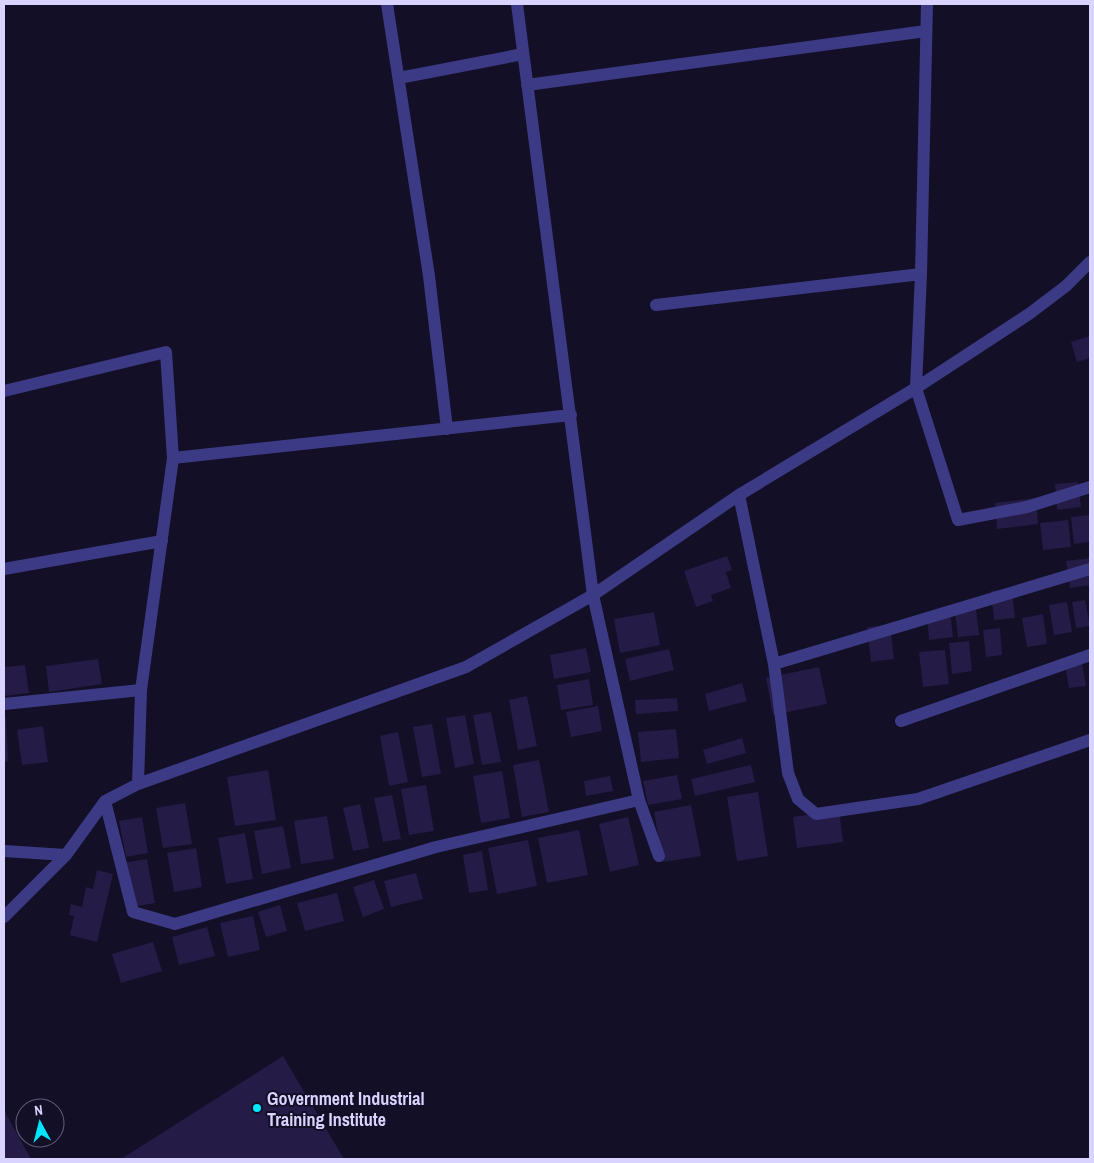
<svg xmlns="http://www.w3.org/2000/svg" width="1094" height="1163" viewBox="0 0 1094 1163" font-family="'Archivo Narrow',sans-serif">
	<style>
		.building { fill: #241b47 }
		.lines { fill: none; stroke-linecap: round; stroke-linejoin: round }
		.minor { stroke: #3d3a85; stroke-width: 12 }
		.poi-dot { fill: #00e5ff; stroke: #130f26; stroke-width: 2 }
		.labels { text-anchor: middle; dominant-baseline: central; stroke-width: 4; stroke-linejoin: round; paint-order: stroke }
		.poi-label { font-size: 18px; font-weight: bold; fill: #d9d4ff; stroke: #130f26; text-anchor: start }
	</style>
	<rect width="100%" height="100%" fill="#130f26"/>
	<path class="building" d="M1090 336V358L1077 362 1071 342Z
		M1078 482 1081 507 1057 510 1055 484Z
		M1036 498 1038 524 997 529 995 503Z
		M1089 515 1090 542 1074 544 1071 517Z
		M1068 520 1071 547 1043 550 1040 523Z
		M727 556 732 570 726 572 731 588 711 595 713 601 696 607 684 571Z
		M1090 558V585L1070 588 1066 561Z
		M1012 589 1015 618 994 620 991 591Z
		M1085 600 1090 626 1076 628 1072 602Z
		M1067 602 1072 632 1054 635 1049 605Z
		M976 609 979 635 958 637 955 612Z
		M950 611 953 637 929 640 927 614Z
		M654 612 660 645 620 653 614 619Z
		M1043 614 1047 644 1027 647 1022 618Z
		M890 625 894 659 871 662 867 627Z
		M1000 628 1002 655 986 657 983 630Z
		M969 641 972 671 952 674 949 643Z
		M586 648 591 672 554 679 550 655Z
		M669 649 674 670 630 681 625 659Z
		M945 650 949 684 923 687 919 652Z
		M98 659 102 684 49 692 46 666Z
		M1082 663 1086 686 1069 688 1065 666Z
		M25 665 29 693 4 696V667Z
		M819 667 827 704 773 715 766 678Z
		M589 679 593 705 561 710 557 685Z
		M742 683 747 701 709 711 705 694Z
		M527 696 537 746 518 750 509 700Z
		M677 698 678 711 636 714 635 700Z
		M598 706 602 731 571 737 566 712Z
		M491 712 501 762 482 765 473 715Z
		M465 715 474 764 455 768 446 718Z
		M4 718H6L8 761 4 762Z
		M432 724 441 774 422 777 413 727Z
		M43 726 48 762 22 765 17 730Z
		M676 729 679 758 641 762 638 732Z
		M398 732 408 782 389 786 380 736Z
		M742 738 746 753 707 764 703 750Z
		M539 760 549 812 522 817 513 765Z
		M751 765 755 782 695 796 691 779Z
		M268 770 276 820 235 826 227 777Z
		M502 771 510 818 481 823 473 776Z
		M677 775 682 799 648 805 643 781Z
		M610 776 613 791 586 796 584 781Z
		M426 785 434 831 409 835 401 789Z
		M758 792 768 856 737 861 727 797Z
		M392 795 401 839 383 842 374 798Z
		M185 803 192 844 163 848 156 808Z
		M360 804 369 848 353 851 343 808Z
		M691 805 701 856 663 862 654 812Z
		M839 810 843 842 797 848 793 817Z
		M327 816 334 859 301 864 294 821Z
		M142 817 148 853 126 857 119 821Z
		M628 817 639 865 610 872 599 824Z
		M283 826 291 868 262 874 254 831Z
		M579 830 588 875 547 883 538 838Z
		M245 833 253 879 226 884 218 838Z
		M528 840 537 886 497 894 488 848Z
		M196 848 202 887 174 892 167 853Z
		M482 851 488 890 469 893 463 855Z
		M147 859 155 903 132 907 123 863Z
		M97 870 113 874 97 942 70 935 74 916 69 915 71 904 82 907 86 887 93 889Z
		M416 873 423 899 391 907 384 881Z
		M374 880 384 909 363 917 353 887Z
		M337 893 344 921 305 931 297 903Z
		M280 905 287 931 266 937 258 912Z
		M253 916 260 950 228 957 220 923Z
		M207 927 215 956 179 965 172 937Z
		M153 942 162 971 121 983 112 954Z
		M283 1056 344 1159H121Z
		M4 1110 31 1159H4Z"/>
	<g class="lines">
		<path class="minor" d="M387 4 429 276 447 429
			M517 4 593 595 639 800 659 856
			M927 4 921 274 916 388 958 520 1027 507 1090 487
			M399 78 523 54
			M527 85 926 31
			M656 305 921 274
			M4 391 166 352 173 458 141 690 138 784
			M173 458 571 415
			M739 495 774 664 788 773 798 799 816 814 918 799 1090 740
			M4 569 162 541
			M774 664 1090 569
			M4 704 141 690
			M901 721 1090 655
			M105 801 133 912 175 924 436 847 639 800
			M4 851 66 855
			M4 917 66 855 105 801 138 784 466 667 593 595 739 495 916 388 1029 314 1066 286 1090 262"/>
	</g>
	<circle class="poi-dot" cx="257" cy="1108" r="5"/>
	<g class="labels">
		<g class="poi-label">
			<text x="267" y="1098">Government Industrial<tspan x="267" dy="21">Training Institute</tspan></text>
		</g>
	</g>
	<rect width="1094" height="1163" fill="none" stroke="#d9d4ff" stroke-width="10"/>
	<g transform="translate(40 1123) rotate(353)"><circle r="24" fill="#130f26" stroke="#625e7d"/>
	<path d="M0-4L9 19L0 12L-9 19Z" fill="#00e5ff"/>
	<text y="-8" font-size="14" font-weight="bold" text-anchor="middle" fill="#d9d4ff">N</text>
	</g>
</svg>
